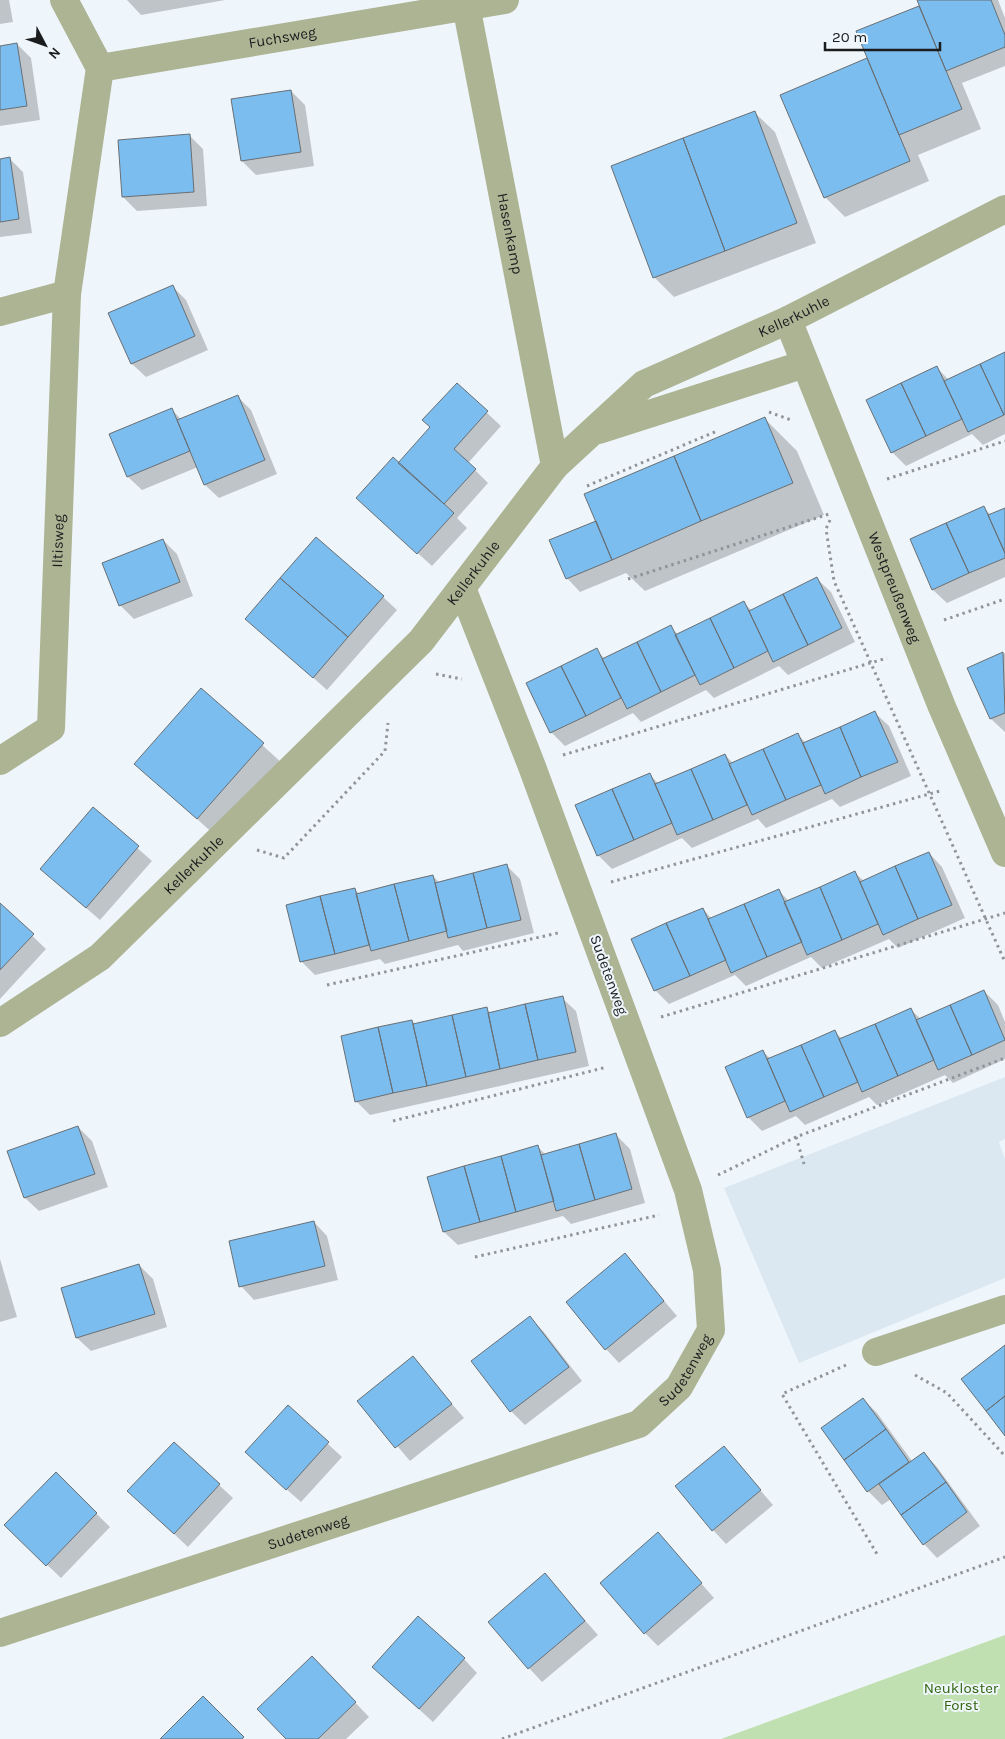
<svg xmlns="http://www.w3.org/2000/svg" width="1005" height="1739" viewBox="0 0 1005 1739" font-family="Karla,sans-serif">
	<style>
		.built { fill: #dbe8f1 }
		.green { fill: #c0e0b1 }
		.shadow { fill: #0003 }
		.building { fill: #7bbdef; stroke: #696f73 }
		.lines { fill: none; stroke-linecap: round; stroke-linejoin: round }
		.path { stroke: #909599; stroke-width: 3; stroke-dasharray: 2.5 4; stroke-linecap: butt }
		.street { stroke: #adb494; stroke-width: 28 }
		.labels { text-anchor: middle; dominant-baseline: central; stroke-width: 4; stroke-linejoin: round; paint-order: stroke }
		.street-label { font-size: 15px; fill: #1a1c1e; stroke: #eff6fb }
		.park-label { font-size: 15px; fill: #30650c; stroke: #eff6fb }
	</style>
	<rect width="100%" height="100%" fill="#eff6fb"/>
	<path class="built" d="M1005 1077V1139L999 1142 1005 1159V1278L799 1363 724 1188Z"/>
	<path class="green" d="M1005 1635V1739H721Z"/>
	<path class="shadow" d="M0 0H9L13 22 0 24Z
		M127 0H225L141 15Z
		M918 0H998L1005 18V66L962 83 981 129 918 155 929 181 845 217 825 197 782 96 868 59 919 7 923 11Z
		M17 44 31 58 40 120 0 126V47Z
		M291 91 305 105 314 166 256 175 242 161 232 100Z
		M755 113 775 132 816 243 674 297 654 277Z
		M189 135 203 149 207 206 137 211 123 197Z
		M10 159 23 172 32 233 0 237V160Z
		M172 286 186 300 208 350 146 377 132 364 110 314Z
		M1005 354V434L983 445 972 434 906 466 892 452 937 368 949 380Z
		M457 385 501 426 468 463 488 483 457 518 467 528 432 566 371 511 431 428Z
		M237 396 251 410 277 474 219 498 205 485 198 467 142 490 128 477 111 434 171 409 182 420Z
		M765 419 797 451 824 515 645 591 626 573 580 592 567 578Z
		M984 508 991 515 1005 509V577L947 603 933 590Z
		M163 540 177 554 193 596 134 619 120 605Z
		M817 579 831 592 855 642 788 675 779 666 714 698 706 690 641 722 633 713 565 746 551 732 596 650 605 659 670 627 679 635 744 603 752 611Z
		M383 597 397 610 327 690 247 619Z
		M1005 653V732L991 719 969 669Z
		M202 690 283 764 218 838 136 764Z
		M875 713 889 726 911 776 840 807 832 799 766 828 758 819 692 848 682 838 612 869 598 855 649 774 659 784 725 755 733 763 798 735 806 743Z
		M93 809 152 861 100 920 56 882Z
		M929 853 942 867 965 918 898 948 889 939 822 968 811 957 746 986 735 975 669 1004 655 990 703 909 712 919 778 890 789 901 855 873 864 881Z
		M507 866 520 879 534 933 463 951 458 945 385 964 380 959 315 975 301 961 355 889 359 894 433 876 440 883Z
		M0 905 46 949 0 999Z
		M984 991 998 1005 1005 1022V1059L953 1083 945 1075 877 1105 869 1097 805 1125 796 1116 762 1131 748 1117 762 1051 771 1059 834 1031 842 1039 910 1009 921 1019Z
		M562 998 576 1011 589 1066 370 1115 356 1101 412 1021 415 1024 486 1009 491 1013Z
		M78 1127 92 1141 108 1187 39 1211 25 1198Z
		M616 1135 630 1149 645 1203 571 1224 563 1216 458 1245 444 1232 537 1146 546 1155Z
		M314 1222 327 1236 338 1280 254 1300 241 1286Z
		M625 1255 677 1316 619 1363 606 1349Z
		M0 1259 17 1317 0 1322Z
		M139 1265 153 1279 167 1327 91 1351 77 1338Z
		M529 1317 543 1331 582 1381 525 1425 511 1411Z
		M413 1358 464 1418 410 1461 359 1401Z
		M863 1399 877 1413 912 1461 924 1453 937 1467 980 1526 937 1558 924 1544 891 1499 882 1505 868 1491 822 1428Z
		M288 1407 342 1457 301 1502 260 1466Z
		M724 1448 773 1505 726 1544 713 1530Z
		M56 1474 110 1527 61 1578 20 1539Z
		M219 1485 233 1498 188 1547 143 1505Z
		M658 1534 714 1598 658 1646 645 1633Z
		M545 1575 598 1635 542 1682 529 1668Z
		M464 1659 477 1673 433 1722 387 1680Z
		M326 1672 369 1717 346 1739H287Z"/>
	<path class="building" d="M917 0H991L1005 35V47L946 71Z
		M919 6 962 109 899 135 856 31Z
		M17 43 27 106 0 110V46Z
		M867 58 910 161 824 198 780 95Z
		M291 90 301 152 241 161 231 99Z
		M755 111 797 223 725 251 683 138Z
		M190 134 194 192 122 197 118 140Z
		M683 138 725 251 653 278 611 166Z
		M10 157 19 219 0 222V159Z
		M173 285 195 336 131 364 108 313Z
		M1005 352V414L1004 415 980 364Z
		M980 364 1004 415 968 432 944 381Z
		M937 366 962 419 926 436 901 383Z
		M457 383 488 411 454 449 476 469 444 504 398 463 430 427 422 420Z
		M901 383 926 436 891 453 866 400Z
		M238 395 265 460 204 485 177 420Z
		M172 408 190 451 127 477 109 434Z
		M765 417 793 483 701 521 674 456Z
		M674 456 701 521 612 560 584 494Z
		M393 457 454 513 417 554 356 498Z
		M984 506 1005 553V558L969 573 946 523Z
		M1005 508V553L988 515Z
		M596 521 612 560 566 579 549 540Z
		M946 523 969 573 932 590 910 539Z
		M316 537 384 596 348 637 280 578Z
		M163 539 180 582 119 606 102 563Z
		M817 577 842 628 808 645 783 594Z
		M280 578 348 637 313 678 245 619Z
		M783 594 808 645 773 662 749 611Z
		M744 601 768 651 734 668 710 618Z
		M710 618 734 668 700 685 675 635Z
		M671 625 695 675 661 692 637 642Z
		M637 642 661 692 627 709 602 659Z
		M597 648 621 698 586 716 561 666Z
		M1003 652 1005 713 990 719 967 668Z
		M561 666 586 716 550 733 526 683Z
		M201 688 264 743 197 819 134 764Z
		M875 711 898 762 861 777 840 727Z
		M840 727 861 777 825 794 803 743Z
		M798 733 821 785 786 800 763 749Z
		M763 749 786 800 752 815 729 764Z
		M725 754 747 805 713 820 691 769Z
		M691 769 713 820 677 835 655 784Z
		M650 773 672 823 634 840 612 789Z
		M612 789 634 840 597 856 575 805Z
		M93 807 139 846 86 908 40 869Z
		M929 852 952 905 918 919 895 866Z
		M507 864 521 920 487 928 473 873Z
		M895 866 918 919 883 935 860 882Z
		M855 871 878 924 842 940 820 887Z
		M473 873 487 928 448 938 435 883Z
		M433 875 447 931 409 941 394 884Z
		M394 884 409 941 371 951 356 894Z
		M820 887 842 940 807 955 784 902Z
		M355 888 369 945 335 954 320 896Z
		M779 889 802 942 767 957 744 904Z
		M320 896 335 954 300 962 286 905Z
		M0 903 34 934 0 970Z
		M744 904 767 957 731 973 708 919Z
		M703 908 726 960 690 976 666 923Z
		M666 923 690 976 654 991 631 939Z
		M984 990 1005 1040 972 1055 950 1005Z
		M563 996 576 1052 538 1060 525 1004Z
		M525 1004 538 1060 500 1069 488 1013Z
		M950 1005 972 1055 938 1070 916 1020Z
		M487 1007 500 1069 466 1077 452 1015Z
		M911 1008 934 1060 898 1076 875 1024Z
		M452 1015 466 1077 427 1086 413 1024Z
		M412 1020 427 1086 393 1093 378 1027Z
		M875 1024 898 1076 862 1092 839 1039Z
		M378 1027 393 1093 355 1102 341 1036Z
		M835 1030 858 1082 824 1097 801 1045Z
		M801 1045 824 1097 790 1112 767 1059Z
		M763 1050 785 1101 747 1118 725 1067Z
		M78 1126 95 1174 24 1198 7 1151Z
		M616 1133 632 1189 595 1200 579 1144Z
		M579 1144 595 1200 556 1211 541 1155Z
		M538 1145 554 1201 516 1212 501 1156Z
		M501 1156 516 1212 480 1222 464 1166Z
		M464 1166 480 1222 443 1232 427 1177Z
		M314 1221 325 1266 239 1287 229 1241Z
		M625 1253 664 1301 605 1350 566 1302Z
		M139 1264 155 1314 76 1338 61 1288Z
		M530 1316 569 1367 510 1412 471 1361Z
		M1005 1345V1396L986 1411 961 1379Z
		M413 1356 452 1404 395 1448 357 1401Z
		M1005 1396V1436L986 1411Z
		M863 1398 886 1429 844 1460 821 1428Z
		M288 1405 329 1442 286 1490 245 1452Z
		M886 1429 909 1462 867 1492 844 1460Z
		M174 1442 220 1484 174 1534 127 1491Z
		M724 1446 761 1490 712 1531 675 1486Z
		M924 1452 946 1482 901 1515 879 1484Z
		M56 1472 97 1513 46 1566 4 1525Z
		M946 1482 967 1512 923 1545 901 1515Z
		M658 1532 702 1583 644 1634 600 1583Z
		M545 1573 585 1621 528 1669 488 1622Z
		M418 1616 465 1658 419 1709 372 1667Z
		M312 1656 356 1702 318 1739H286L257 1709Z
		M203 1696 244 1737 242 1739H160Z"/>
	<g class="lines">
		<path class="path" d="M769 412 791 420
			M887 479 1005 441
			M587 486 717 431
			M830 520 826 529 834 581 1005 962
			M628 579 829 514
			M944 620 1005 599
			M436 674 462 679
			M563 755 887 658
			M257 850 284 858 385 751 388 723
			M611 882 940 791
			M327 985 558 933
			M661 1017 1005 913
			M393 1121 607 1067
			M796 1137 804 1164
			M718 1175 796 1137 1005 1058
			M475 1257 659 1215
			M846 1365 782 1394 877 1554
			M915 1375 947 1393 1005 1456
			M502 1739 1005 1557"/>
		<g class="street">
			<path id="s1" d="M465 0 555 466"/>
			<path id="s2" d="M100 68 505 0"/>
			<path d="M0 312 67 294 100 68 64 0"/>
			<path id="s3" d="M788 320 942 707 1005 853"/>
			<path d="M599 430 805 364"/>
			<path id="s4" d="M0 761 51 728 67 294"/>
			<path id="s5" d="M0 1023 100 957 421 641 555 466 644 384 788 320 1005 209"/>
			<path d="M876 1352 1005 1309"/>
			<path id="s6" d="M0 1633 639 1424 679 1387 711 1330 707 1270 688 1190 531 764 462 588"/>
		</g>
	</g>
	<g class="labels">
		<g class="street-label">
			<text stroke="none"><textPath href="#s2" startOffset="185">Fuchsweg</textPath></text>
			<text stroke="none"><textPath href="#s1" startOffset="238">Hasenkamp</textPath></text>
			<text stroke="none"><textPath href="#s5" startOffset="1076">Kellerkuhle</textPath></text>
			<text stroke="none"><textPath href="#s4" startOffset="248">Iltisweg</textPath></text>
			<text stroke="none"><textPath href="#s5" startOffset="656">Kellerkuhle</textPath></text>
			<text stroke="none"><textPath href="#s3" startOffset="288">Westpreußenweg</textPath></text>
			<text stroke="none"><textPath href="#s5" startOffset="251">Kellerkuhle</textPath></text>
			<text transform="translate(609 975) rotate(70)">Sudetenweg</text>
			<text stroke="none"><textPath href="#s6" startOffset="744">Sudetenweg</textPath></text>
			<text stroke="none"><textPath href="#s6" startOffset="324">Sudetenweg</textPath></text>
		</g>
		<g class="park-label">
			<text x="961" y="1688">Neukloster<tspan x="961" dy="17">Forst</tspan></text>
		</g>
	</g>
	<g transform="translate(45 45) rotate(131)" stroke="#eff6fb" stroke-width="4" paint-order="stroke">
	<path d="M0-4L9 19L0 12L-9 19Z" fill="#1a1c1e"/>
	<text y="-8" font-size="14" font-weight="bold" text-anchor="middle" fill="#1a1c1e">N</text>
	</g>
	<path d="M825 42v8h115v-8" fill="none" stroke="#1a1c1e" stroke-width="2.5"/>
	<text x="832" y="42" font-size="15" fill="#1a1c1e" stroke="#eff6fb" stroke-width="4" paint-order="stroke">20 m</text>
</svg>
